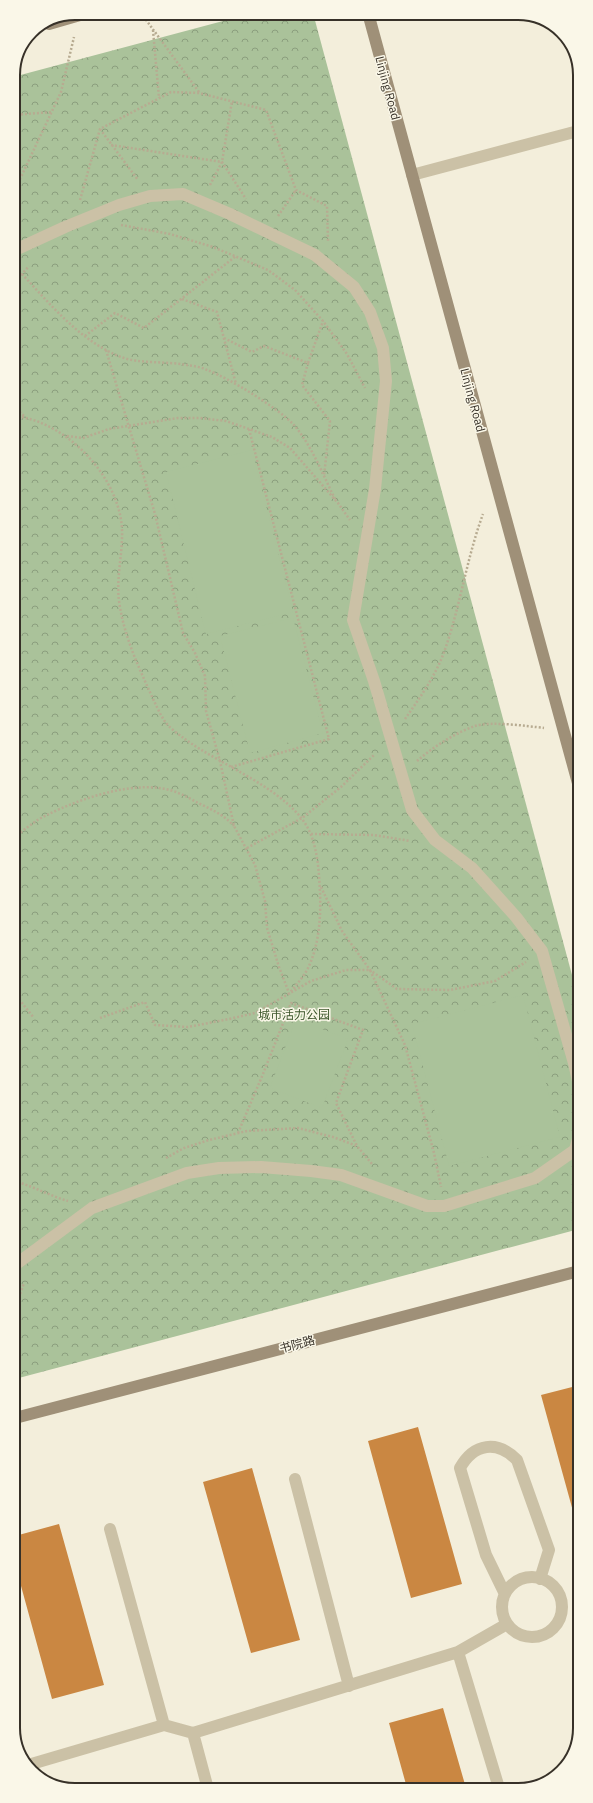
<svg xmlns="http://www.w3.org/2000/svg" width="593" height="1803" viewBox="0 0 593 1803" font-family="'IBM Plex Sans','Noto Sans SC',sans-serif">
	<style>
		.park { fill: url(#park-crowns) }
		.pitch { fill: #aac29a }
		.building { fill: #ca8742 }
		.lines { fill: none; stroke-linecap: round; stroke-linejoin: round }
		.path { stroke: #b7ab91; stroke-width: 2.5; stroke-dasharray: 2 2; stroke-linecap: butt }
		.street { stroke: #cbc1a6; stroke-width: 12 }
		.secondary { stroke: #9f9078; stroke-width: 12 }
		.labels { text-anchor: middle; dominant-baseline: central; stroke-width: 3; stroke-linejoin: round; paint-order: stroke }
		.street-label { font-size: 12px; fill: #373128; stroke: #faf7e8 }
		.park-label { font-size: 12px; fill: #3b562a; stroke: #faf7e8 }
		.rim { fill: none; stroke: #373128; stroke-width: 2 }
	</style>
	<defs>
		<pattern id="park-crowns" width="20" height="18" patternUnits="userSpaceOnUse"><rect width="20" height="18" fill="#aac29a"/><path d="M2 6a3 3 0 1 1 6 0M12 15a3 3 0 1 1 6 0" fill="none" stroke="#8b9e7e"/></pattern>
	</defs>
	<rect width="100%" height="100%" fill="#f3eedb"/>
	<path class="park" d="M253 13H313L579 1001V1229L15 1379 13 77Z"/>
	<path class="pitch" d="M252 450 293 612 206 634 166 472Z
		M293 618 323 733 250 753 220 636Z
		M523 995 560 1137 449 1166 412 1024Z
		M296 1019 348 1039 322 1108 270 1088Z"/>
	<path class="building" d="M580 1385V1533H579L541 1395Z
		M418 1427 462 1584 411 1598 368 1441Z
		M252 1468 300 1640 251 1653 203 1482Z
		M59 1524 104 1685 52 1699 15 1564V1536Z
		M443 1708 466 1788H407L389 1723Z
		M154 1785 155 1789 141 1790 140 1789Z"/>
	<g class="lines">
		<path class="path" d="M141 13 199 92
			M153 30 159 98
			M13 115 52 112
			M100 129 138 180
			M111 145 222 162 246 199
			M210 185 222 162 232 101
			M13 194 61 92 74 37
			M80 200 100 129 171 92 199 93 266 110 296 190 327 206 328 241
			M278 216 296 190
			M121 225 170 234 213 247 268 270 295 290 323 321 347 354 365 388
			M22 274C51 305 80 341 121 357 139 364 167 361 187 365 194 366 201 367 207 370 229 378 278 408 294 425 312 446 323 475 335 499
			M13 284 29 266
			M182 299 217 312 236 384
			M85 336 115 313 144 328 236 256
			M224 338 252 352 264 346 308 363 323 321
			M106 350 155 514 183 633 195 653 205 676 206 711 220 761 234 826 255 865 265 901 267 928 279 967 289 993
			M308 363 302 385 330 421 324 476
			M14 406 25 417
			M14 416C66 421 119 476 122 529 123 553 116 577 119 601 124 637 139 668 154 701 157 707 160 714 164 720 168 727 178 734 185 739 221 766 295 792 311 835 318 853 319 873 320 892 321 918 319 947 307 970 302 979 295 986 289 994
			M67 436 83 438 109 429 178 418H200L226 421 272 437 290 448 338 503 350 520
			M405 719C419 699 434 678 443 655 460 609 466 560 483 514
			M417 761C433 747 455 733 475 726 491 721 527 726 544 728
			M231 767 329 739 249 429
			M311 834 374 835 410 841
			M14 837C25 830 35 820 47 815 81 798 139 778 176 792 184 795 191 799 198 803 211 809 224 815 234 826
			M247 848 302 818 341 787 375 754
			M321 887 342 931 370 970 397 989 450 990 495 981 526 962
			M14 993 34 1018
			M100 1018 145 1002 155 1025 188 1027 229 1019 255 1013 311 981 346 970H370L405 1045 434 1153 441 1187
			M238 1133 263 1074 291 1003 363 1030 336 1103 357 1146
			M166 1158 184 1148 209 1140 247 1131 298 1128 333 1137 357 1146 372 1164
			M14 1181C33 1186 50 1196 68 1201
			M15 1309 24 1283"/>
		<path class="street" d="M412 175 578 131
			M13 251 65 227 119 205 150 196 183 194 230 214 315 255 354 287 370 312 383 348 386 381 375 489 353 620 374 681 412 810 435 840 472 868 516 917 542 951 574 1063 579 1086
			M15 1265 92 1208 187 1173 219 1168 261 1167 311 1171 341 1175 427 1206H444L535 1178 575 1150 579 1135
			M295 1479 349 1686
			M110 1529 164 1725
			M502 1607a30 30 0 1 1 60 0a30 30 0 1 1-60 0Z
			M505 1594 486 1555 460 1468C474 1443 497 1440 517 1460L549 1550 540 1579
			M458 1652 499 1788
			M193 1733 208 1789
			M28 1765 164 1725 193 1733 458 1652 507 1624"/>
		<path class="secondary" d="M368 13 579 787
			M49 24 87 13
			M15 1418 579 1271"/>
	</g>
	<g class="labels">
		<g class="street-label">
			<text transform="translate(388 88) rotate(75)">Linjing Road</text>
			<text transform="translate(473 400) rotate(75)">Linjing Road</text>
			<text transform="translate(297 1344) rotate(-15)">书院路</text>
		</g>
		<g class="park-label">
			<text x="294" y="1014">城市活力公园</text>
		</g>
	</g>
	<path d="M0 0H593V1803H0ZM75 20H518A55 55 0 0 1 573 75V1728A55 55 0 0 1 518 1783H75A55 55 0 0 1 20 1728V75A55 55 0 0 1 75 20Z" fill="#faf7e8" fill-rule="evenodd"/>
	<path class="rim" d="M75 20H518A55 55 0 0 1 573 75V1728A55 55 0 0 1 518 1783H75A55 55 0 0 1 20 1728V75A55 55 0 0 1 75 20Z"/>
</svg>
